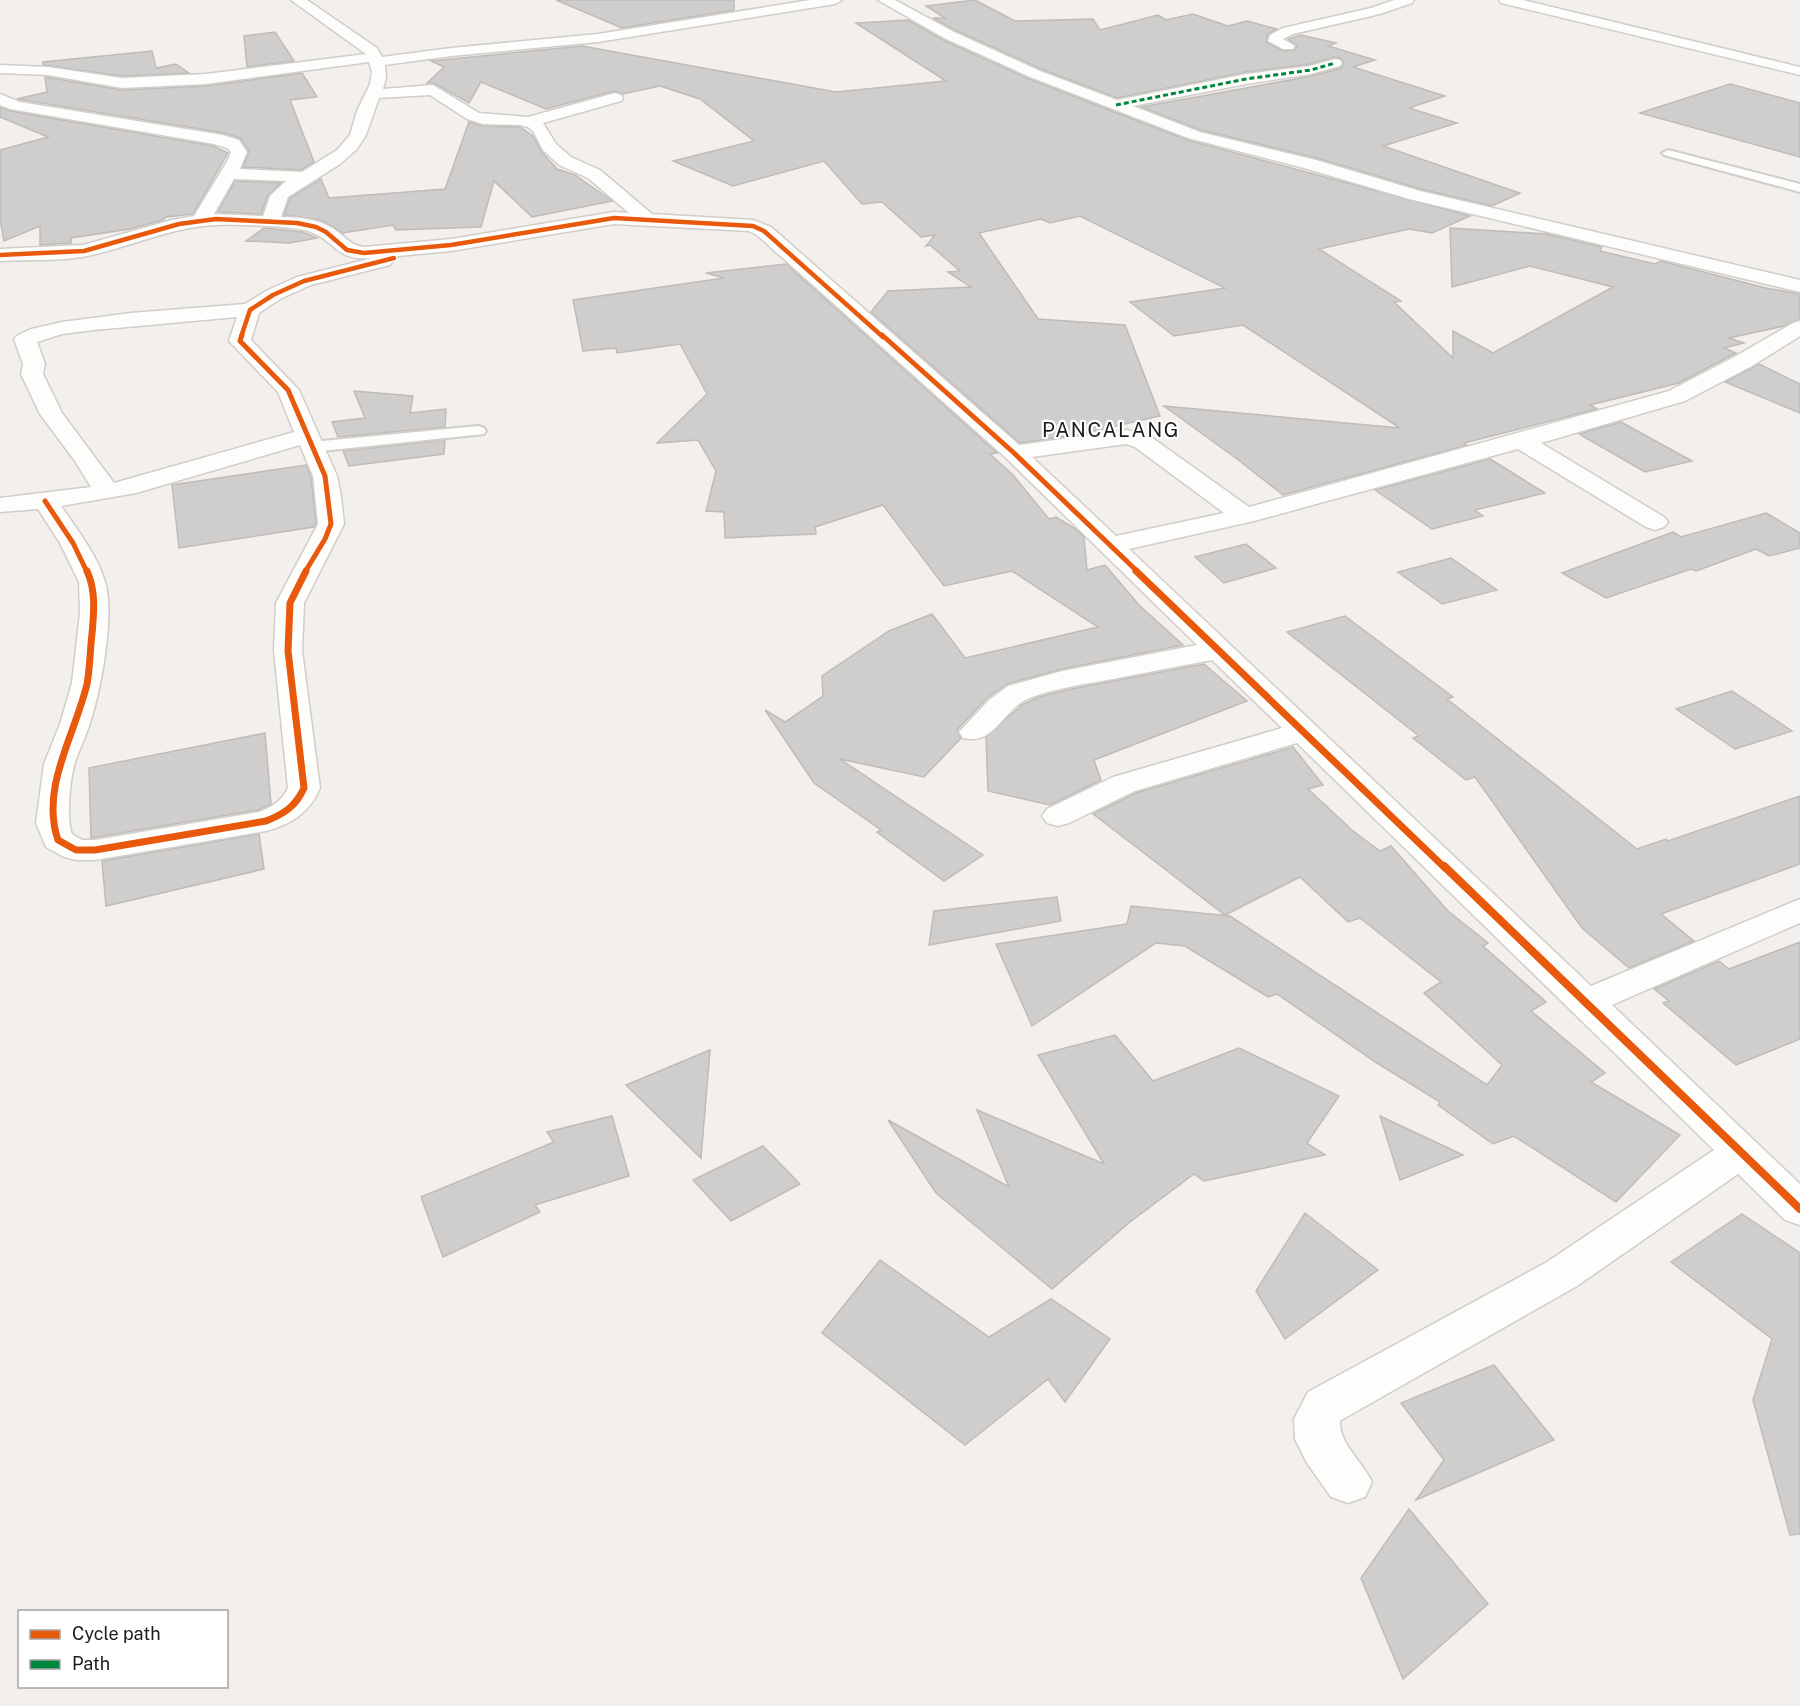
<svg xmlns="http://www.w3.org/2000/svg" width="1800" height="1706" viewBox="0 0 1800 1706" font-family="'Public Sans',sans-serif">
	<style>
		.building { fill: #d0cecc; stroke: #bebbb9; stroke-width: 1.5 }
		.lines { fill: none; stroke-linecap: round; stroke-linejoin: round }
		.lane-casing { stroke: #d0cdcb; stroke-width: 4 }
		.street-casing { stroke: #d0cdcb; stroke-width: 3 }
		.lane { fill: #fdfdfc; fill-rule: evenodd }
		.street { fill: #fdfdfc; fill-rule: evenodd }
		.quiet { stroke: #00873e; stroke-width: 3; stroke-dasharray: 5 3; stroke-linecap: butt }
		.cycleway-far3-casing { stroke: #fff; stroke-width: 7 }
		.cycleway-far2-casing { stroke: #fff; stroke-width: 8 }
		.cycleway-far1-casing { stroke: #fff; stroke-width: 10 }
		.cycleway-casing { stroke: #fff; stroke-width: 12 }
		.cycleway-far3 { stroke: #e8590c; stroke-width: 4.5 }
		.cycleway-far2 { stroke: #e8590c; stroke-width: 5 }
		.cycleway-far1 { stroke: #e8590c; stroke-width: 7 }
		.cycleway { stroke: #e8590c; stroke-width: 8 }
		.labels { text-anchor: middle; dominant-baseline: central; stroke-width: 4.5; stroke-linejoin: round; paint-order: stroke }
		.far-quarter-label { font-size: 20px; letter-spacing: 1.5px; fill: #1d1b18; stroke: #fff }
	</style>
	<rect width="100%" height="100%" fill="#f2efec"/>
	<path class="building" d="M556 0H734V10L622 28Z
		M975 0 1015 21 1093 19 1100 30 1158 15 1166 20 1193 14 1228 26 1247 21 1277 29 1268 34 1266 42 1283 51 1295 50 1297 45 1288 39 1301 35 1336 43 1328 46 1375 60 1353 67 1445 96 1409 108 1457 123 1383 146 1520 193 1492 206 1421 189 1317 158 1201 130 1141 107 1312 76 1341 68 1344 62 1340 58 1334 57 1310 64 1246 72 1117 98 1041 69 955 30 933 18H945L926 6Z
		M908 20 943 40 1029 79 1187 140 1470 216 1432 233 1409 229 1319 249 1401 301 1394 302 1453 358V331L1493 353 1613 287 1530 266 1452 287 1450 228 1546 234 1602 247 1600 251 1655 264 1661 261 1766 288 1800 294V319L1784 326 1729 338 1744 343 1724 348 1736 353 1679 383 1590 405 1597 409 1464 443 1467 445 1283 495 1237 459 1164 406 1400 428 1243 325 1174 336 1130 302 1225 288 1080 216 1050 223 1041 219 979 233 1038 319 1125 325 1160 416 1081 434 1020 443 871 312 888 291 971 287 948 272 960 271 930 245 926 246 935 235 921 237 882 202 862 204 824 161 733 186 673 161 754 141 700 99 660 86 623 94 614 91 546 109 481 82 469 103 434 83H427L444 67 431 61 582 46 836 92 946 81 856 23Z
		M275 32 294 61 247 67 244 36Z
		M152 51 156 68 176 64 189 73 122 76 43 65V62Z
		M302 73 317 97 290 100 314 162 301 170 243 167 249 151 240 138 224 133 17 99 47 92 45 77 122 90 206 86Z
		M1730 84 1800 103V157L1640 113Z
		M0 107 10 111 213 146 228 153 193 214 166 217 163 220 130 229 71 238V243L40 245V226L4 241 0 219V150L48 137 0 117Z
		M469 122 483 126 520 127 533 136 541 151 557 169 575 175 612 201 532 217 494 181 481 227 396 230 393 225 343 233 321 220 284 215 290 198 321 179 329 198 445 189Z
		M235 181 281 183 268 195 261 214 218 212Z
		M264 228 303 232 317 238 290 243 246 241Z
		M786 264 997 453 990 454 1013 475 1049 519 1056 517 1074 528 1084 537 1087 570 1105 565 1139 605 1183 645 1062 669 1007 684 987 698 957 730 961 738 924 777 840 759 983 855 944 881 877 832 881 830 814 783 765 710 785 722 823 696 822 676 889 631 932 614 965 658 1098 627 1012 571 944 586 883 505 815 527 816 534 725 538 724 512 706 511 716 471 698 440 657 443 707 394 680 344 617 353 616 348 583 351 573 300 724 278 706 273Z
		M1759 364 1800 384V413L1725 382Z
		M354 391 413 396 410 413 446 409 445 427 338 437 332 422 365 418Z
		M1621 422 1692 461 1645 472 1579 434Z
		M445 440 444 454 349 466 343 451Z
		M1490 459 1545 493 1475 510 1483 516 1432 529 1375 490Z
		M306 465 311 477 316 524 314 527 179 548 172 485Z
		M1766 513 1800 533V548L1769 556 1756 549 1696 571 1691 569 1606 598 1562 573 1673 532 1681 537Z
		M1246 544 1276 568 1224 583 1195 557Z
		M1451 558 1497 590 1442 604 1398 572Z
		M1345 616 1453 697 1447 699 1637 849 1666 839 1668 841 1800 796V864L1661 914 1694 941 1629 968 1582 928 1475 777 1466 780 1413 738 1419 736 1287 632Z
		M1204 664 1247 701 1094 760 1101 780 1050 805 988 791 986 737 1022 705 1039 697 1066 690Z
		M1732 691 1792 731 1735 749 1676 709Z
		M265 733 271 804 258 810 91 838 89 768Z
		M1293 747 1323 785 1308 789 1353 831 1380 851 1391 846 1448 911 1488 943 1483 946 1546 1002 1531 1011 1605 1073 1591 1082 1680 1135 1616 1202 1514 1136 1493 1144 1438 1105 1440 1102 1377 1063 1277 994 1268 997 1185 946 1156 943 1032 1026 996 944 1127 924 1131 906 1230 916 1487 1085 1502 1065 1424 993 1441 982 1360 918 1348 922 1300 877 1225 915 1093 814 1136 793Z
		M259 834 264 869 106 906 102 861Z
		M1057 897 1061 921 929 945 934 911Z
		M1800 942V1039L1736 1065 1663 1003 1669 1001 1654 989 1719 961 1729 969Z
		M1115 1035 1153 1081 1239 1048 1339 1096 1307 1143 1325 1155 1204 1181 1194 1174 1130 1222 1052 1289 936 1193 888 1120 1009 1187 977 1110 1104 1164 1038 1055Z
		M710 1050 701 1158 626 1085Z
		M612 1116 629 1176 535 1205 540 1212 443 1257 421 1197 554 1142 547 1132Z
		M1380 1116 1463 1155 1400 1180Z
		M763 1146 800 1184 731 1221 693 1180Z
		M1305 1213 1378 1270 1285 1339 1256 1291Z
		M1742 1214 1800 1253V1534L1790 1535 1753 1400 1772 1339 1671 1262Z
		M880 1260 989 1337 1051 1299 1110 1339 1065 1402 1048 1379 965 1445 822 1333Z
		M1494 1365 1554 1440 1416 1500 1444 1460 1401 1403Z
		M1409 1509 1488 1604 1403 1679 1361 1578Z"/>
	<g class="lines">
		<defs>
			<path id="lane" d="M1668 150 1800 184V192L1664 155 1662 153Z
				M478 426 484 428 486 431 484 434 312 452 304 447 312 442Z"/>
			<path id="street" d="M291 0H307L377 48 382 57 451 48 598 34 810 0H842L835 4 598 42 451 56 385 65 386 78 383 89 433 85 479 113 528 117 615 93 621 95 623 98 621 101 543 123 556 144 571 157 600 170 652 214 753 220 771 227 1019 445 1127 430 1151 437 1249 507 1669 391 1736 356 1793 323 1800 321V336L1752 366 1685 401 1541 443 1664 517 1668 522 1664 527 1655 530 1646 527 1518 449 1254 521 1129 549 1591 986 1800 899V923L1612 1005 1800 1184V1225L1785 1220 1738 1174 1577 1286 1343 1419 1340 1421C1339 1444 1363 1462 1372 1482L1365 1497 1348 1503 1331 1497 1307 1463 1295 1439 1294 1419 1308 1392 1547 1262 1714 1150 1297 743 1135 791 1069 823 1058 826 1047 823 1042 816 1047 809 1113 777 1282 728 1212 660C1175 667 1139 674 1102 681 1079 685 1053 689 1030 698 1003 708 995 746 963 738L959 732 989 700 1008 686 1062 671 1197 645 1006 458 757 235 749 231 614 224 451 251 388 257 393 261 390 265 311 285 280 299 259 313 251 340 299 390 337 476 341 496 344 524 304 603 302 651 320 788C309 813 292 824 266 831L95 860H76L64 857 46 847 36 823 44 764 60 724 72 683 80 613 79 582 60 543 38 509 0 512V498L91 487 75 461 40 414 21 374 23 364 14 339 18 335 31 329 62 322 131 313 245 304 266 291 297 277 372 258C335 261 337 242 311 232 295 226 234 224 216 225 171 227 130 247 87 256 59 262 28 259 0 261V249L83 245 172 220 194 216 228 160 231 152 227 148 214 144 10 109 0 105V94L20 102 223 135 239 140 247 152 240 169 302 172 337 150 350 135 357 111 370 84 372 72 369 62 206 84 122 88 48 75 0 73V65L48 67 122 78 206 74 366 54ZM430 95 467 119 483 124 520 125 528 127 533 131 543 150 559 165 588 178 629 213 614 212 451 239 364 247C349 245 344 235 332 228 318 219 298 217 281 217L288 197 340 164 357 149 366 135 379 98ZM234 179 286 181 270 196 263 216 214 214ZM237 317 229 341 278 392 294 432 114 483 62 413 43 374 45 364 37 342 62 334 94 330ZM1126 444 1135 447 1224 513 1116 536 1032 457ZM300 445 313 476 318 524 276 603 274 651 288 788C282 801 272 807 259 812L95 840H82L72 834C66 818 70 779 75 762 80 748 86 736 90 723 101 690 115 614 105 582 98 556 76 528 61 506L136 493Z
				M878 0H895L954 32 1040 71 1117 100 1246 74 1310 66 1335 59 1340 60 1342 63 1340 66 1311 74 1246 84 1133 106 1200 132 1316 160 1420 191 1800 280V292L1409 199 1304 168 1188 138 1030 77 944 38Z
				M1394 0H1414L1412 3 1380 14 1293 34 1283 39 1295 46 1293 49H1283L1268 41 1270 35 1283 28 1371 8Z
				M1499 0H1523L1800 67V75L1501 3Z"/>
		</defs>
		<use href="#lane" class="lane-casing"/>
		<use href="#street" class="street-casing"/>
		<use href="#lane" class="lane"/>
		<use href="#street" class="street"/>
		<path class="quiet" d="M1116 105 1246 79 1311 70 1335 63"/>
		<defs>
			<path id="cycleway-far3" d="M0 255 84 251 179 224 216 219 297 223 316 227 326 232 347 250 364 253 451 245 614 218 753 226 764 231 883 337
				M241 337 250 310 273 295 304 281 394 258"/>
			<path id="cycleway-far2" d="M242 335 240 341 288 390 325 476 331 524 325 539 305 572
				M882 335 1014 453 1138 572
				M45 501 73 543 87 572"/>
			<path id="cycleway-far1" d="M87 571C96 590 94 613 92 634 90 650 90 668 87 684 75 735 40 788 58 840L76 850H95L266 821C284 814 296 806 304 788L288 651 290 603 306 571
				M1136 571 1445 868"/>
			<path id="cycleway" d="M1444 866 1800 1209"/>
		</defs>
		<use href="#cycleway-far3" class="cycleway-far3-casing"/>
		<use href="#cycleway-far2" class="cycleway-far2-casing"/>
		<use href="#cycleway-far1" class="cycleway-far1-casing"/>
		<use href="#cycleway" class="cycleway-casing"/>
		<use href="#cycleway-far3" class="cycleway-far3"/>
		<use href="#cycleway-far2" class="cycleway-far2"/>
		<use href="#cycleway-far1" class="cycleway-far1"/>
		<use href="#cycleway" class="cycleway"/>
	</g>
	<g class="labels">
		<g class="far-quarter-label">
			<text x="1111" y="430">PANCALANG</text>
		</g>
	</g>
	<rect x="18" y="1610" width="210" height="78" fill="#ffffff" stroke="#a5a4a3" stroke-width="1.5"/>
	<rect x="30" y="1630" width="30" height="9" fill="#e8590c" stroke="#a5a4a3" stroke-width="1.5"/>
	<text x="72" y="1640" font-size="18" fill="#1d1b18">Cycle path</text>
	<rect x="30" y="1660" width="30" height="9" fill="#00873e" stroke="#a5a4a3" stroke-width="1.5"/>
	<text x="72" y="1670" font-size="18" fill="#1d1b18">Path</text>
</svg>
